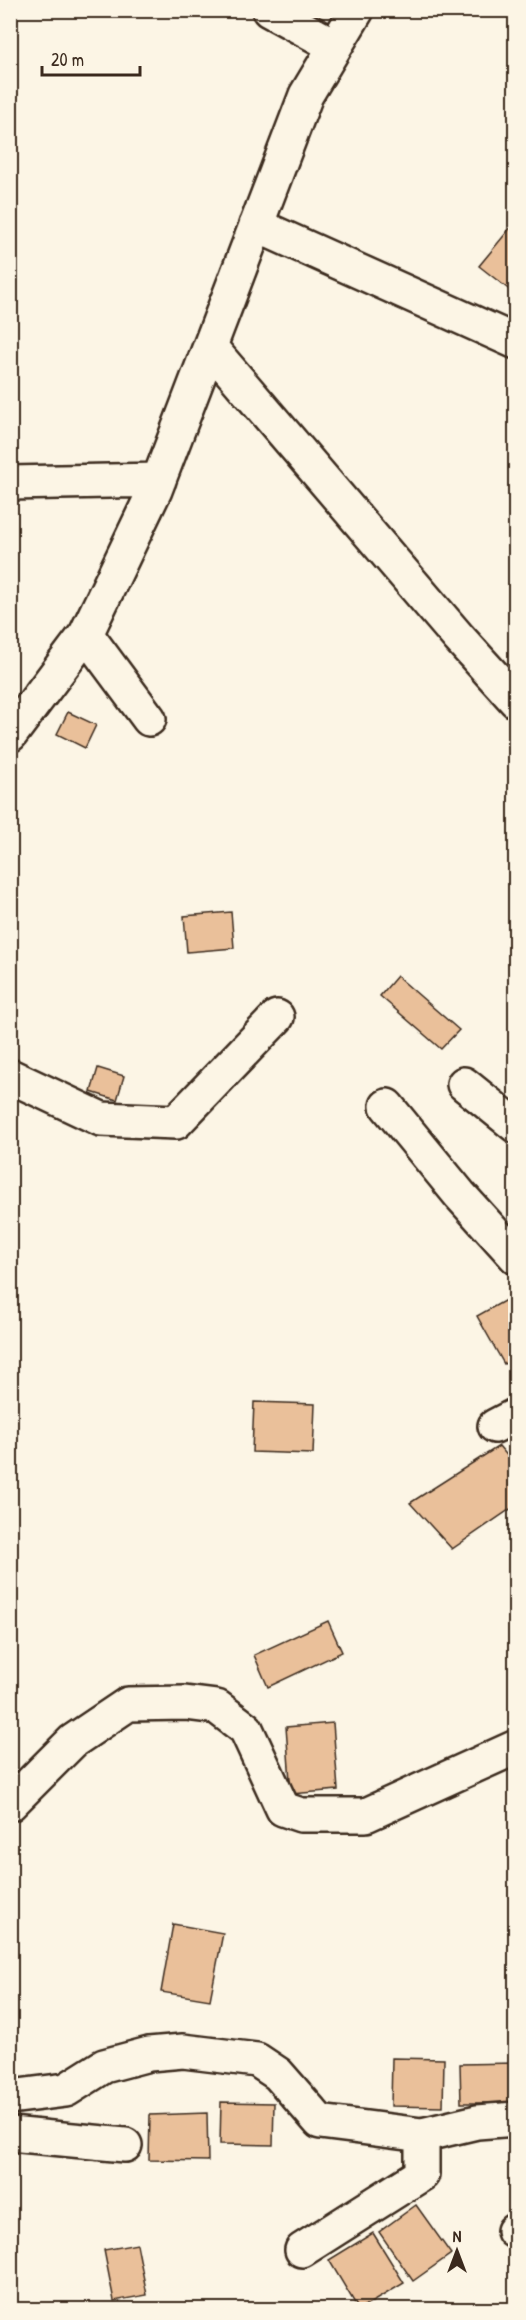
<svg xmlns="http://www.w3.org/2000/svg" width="526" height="2320" viewBox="0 0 526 2320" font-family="'Patrick Hand',sans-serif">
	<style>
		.building { fill: #eac09a; stroke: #3b2a1e; stroke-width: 1.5 }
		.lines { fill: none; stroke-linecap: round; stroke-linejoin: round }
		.minor-casing { stroke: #3b2a1e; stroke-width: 38 }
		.minor { stroke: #fcf5e5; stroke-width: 33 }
	</style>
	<rect width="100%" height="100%" fill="#fcf5e5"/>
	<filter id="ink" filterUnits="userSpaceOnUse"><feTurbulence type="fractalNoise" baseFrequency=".0167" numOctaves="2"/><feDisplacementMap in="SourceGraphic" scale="12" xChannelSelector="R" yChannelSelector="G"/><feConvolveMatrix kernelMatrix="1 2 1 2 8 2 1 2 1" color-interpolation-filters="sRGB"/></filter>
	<g filter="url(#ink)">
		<path class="building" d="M516 221V295L479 266Z
			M68 712 96 725 85 748 57 734Z
			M231 912 234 948 187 952 184 916Z
			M397 976 459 1030 441 1049 380 996Z
			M98 1068 124 1076 117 1100 91 1092Z
			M513 1296 516 1300V1358L504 1364 477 1316Z
			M254 1402 315 1404 313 1454 252 1452Z
			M499 1446 516 1466V1505L452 1549 410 1503Z
			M328 1621 342 1652 268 1687 254 1655Z
			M333 1723 338 1790 291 1794 286 1727Z
			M173 1924 223 1933 210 2000 161 1992Z
			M392 2058 444 2059 443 2107 391 2106Z
			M516 2063V2103H461L460 2064Z
			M221 2102 274 2103 273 2145 220 2144Z
			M207 2113 208 2161 149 2160 150 2115Z
			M416 2205 451 2254 413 2281 379 2232Z
			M373 2233 404 2283 359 2310 329 2260Z
			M137 2244 147 2295 114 2301 104 2250Z"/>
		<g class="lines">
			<defs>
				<path id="minor" d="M269 10 335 46
					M256 225 516 342
					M210 347 459 638 516 701
					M10 483 159 480
					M86 634 149 719
					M10 735 86 634 155 490 306 95 357 10
					M10 1076 101 1119 176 1122 277 1017
					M464 1084 516 1126
					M387 1106 460 1195 516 1257
					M495 1426 516 1415
					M10 1804 73 1741 128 1704 185 1703 217 1707 246 1729 283 1809 301 1815H366L516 1747
					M10 2097 66 2090 104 2066 149 2054 183 2051 257 2060 278 2074 320 2122 422 2135 477 2122 516 2119
					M10 2134 125 2145
					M514 2231 516 2230
					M302 2250 422 2174V2135"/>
			</defs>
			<use href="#minor" class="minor-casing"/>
			<use href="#minor" class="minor"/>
		</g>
	</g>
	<rect width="526" height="2320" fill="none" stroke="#fcf5e5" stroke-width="36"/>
	<rect x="18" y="18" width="490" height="2284" fill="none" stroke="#3b2a1e" stroke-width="2" filter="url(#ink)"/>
	<g transform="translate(457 2251)" stroke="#fcf5e5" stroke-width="4.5" paint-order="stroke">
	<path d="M0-4.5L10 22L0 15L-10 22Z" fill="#3b2a1e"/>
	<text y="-9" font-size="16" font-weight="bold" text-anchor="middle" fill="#3b2a1e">N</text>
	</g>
	<path d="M42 66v9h98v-9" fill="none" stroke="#3b2a1e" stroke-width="3"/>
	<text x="51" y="66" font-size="18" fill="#3b2a1e" stroke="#fcf5e5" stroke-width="4.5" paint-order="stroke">20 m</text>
</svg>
